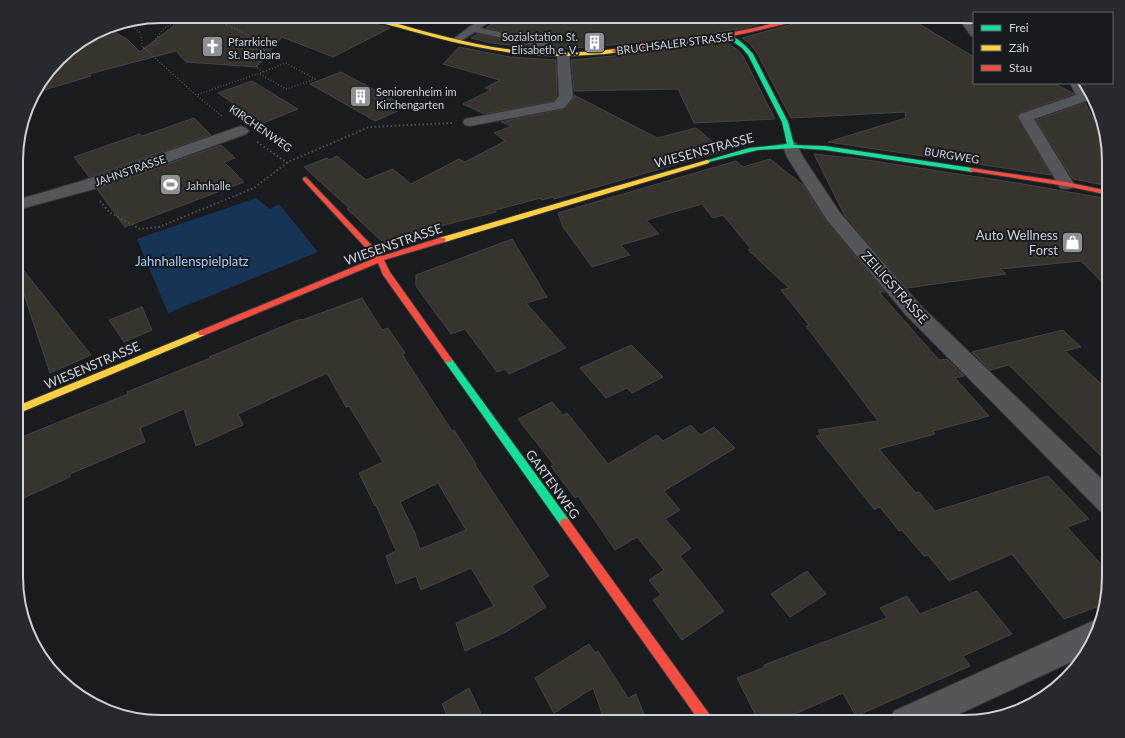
<svg xmlns="http://www.w3.org/2000/svg" width="1125" height="738" viewBox="0 0 1125 738" font-family="Lato,sans-serif">
	<style>
		.green { fill: #163456 }
		.building { fill: #37342e; stroke: #444445; fill-rule: evenodd }
		.lines { fill: none; stroke-linecap: round; stroke-linejoin: round }
		.lane-casing { stroke: #353638; stroke-width: 2 }
		.street-casing { stroke: #353638; stroke-width: 2 }
		.fast-casing { stroke: #353638; stroke-width: 2 }
		.slow-casing { stroke: #353638; stroke-width: 2 }
		.jam-casing { stroke: #353638; stroke-width: 2 }
		.path-far1 { stroke: #515254; stroke-width: 1.5; stroke-dasharray: 1 2; stroke-linecap: butt }
		.path { stroke: #515254; stroke-width: 2; stroke-dasharray: 1.5 2.5; stroke-linecap: butt }
		.lane { fill: #545659; fill-rule: evenodd }
		.street { fill: #545659; fill-rule: evenodd }
		.fast { fill: #16e098; fill-rule: evenodd }
		.slow { fill: #ffcf43; fill-rule: evenodd }
		.jam { fill: #f24e42; fill-rule: evenodd }
		.labels { text-anchor: middle; dominant-baseline: central; stroke-width: 4; stroke-linejoin: round; paint-order: stroke }
		.far-poi-label { font-size: 11px; fill: #cfd1d5; stroke: #171b20; text-anchor: start }
		.far-street-label { font-size: 11px; fill: #cfd1d5; stroke: #171b20 }
		.street-label { font-size: 13px; fill: #cfd1d5; stroke: #171b20 }
		.poi-label { font-size: 13px; fill: #cfd1d5; stroke: #171b20; text-anchor: end }
		.park-label { font-size: 13px; fill: #a5cefe; stroke: #171b20 }
		.rim { fill: none; stroke: #cfd1d5; stroke-width: 2 }
	</style>
	<rect width="100%" height="100%" fill="#191b1e"/>
	<path class="green" d="M256 198 270 209 279 204 318 252 168 313 137 239Z"/>
	<path class="building" d="M186 16H347L390 28 333 57 282 37 256 67 186 62 176 51 89 74 91 76 34 93 66 52 105 27 127 39 140 52Z
		M503 16H775L777 19 745 28 682 38 600 46 560 49 546 41 486 28Z
		M816 16H906L974 57V83H1053L1073 93 1074 94 1020 113 1017 116 1051 175 828 142 906 118 905 112 791 118 757 53 749 43 742 38 793 24H800L802 22 812 19Z
		M477 34 539 47 542 49 491 43 471 38Z
		M726 42 739 51 743 56 775 119 694 123 678 89 574 91 571 60 623 55Z
		M459 47 510 57 556 60 557 95 553 101 485 114 463 104 491 90 485 88 500 80 443 64Z
		M341 72 407 107 375 121 310 84Z
		M252 81 298 109 263 123 218 93Z
		M574 95 657 138 696 128 724 151 554 199 553 197 542 200 541 198 495 210 496 212 408 234 385 244 347 209 349 208 304 167 327 158 329 160 337 156 366 180 393 169 411 184 459 159 465 162 505 141 494 133 512 126 501 122 564 109 574 98Z
		M1085 103 1105 141 1109 152V186L1073 179 1036 120Z
		M194 118 211 135 89 177 74 157 140 134 142 136Z
		M221 145 235 158 224 162 244 182 125 227 97 189Z
		M814 154 860 159 1017 183 1109 199V289L1081 261 1000 269 1006 274 907 288 845 216Z
		M770 159 803 185 826 221 885 292H879L939 360 947 359 964 376 955 378 989 416 933 431 935 434 879 449 916 493 919 492 935 511 1048 476 1089 519 1067 527 1109 573V586L1105 604 1064 619 1012 554 949 581 928 555 924 556 902 530 899 531 880 507 874 509 816 436 821 435 818 430 878 421 806 326 809 325 781 290 789 288 748 250 751 249 723 215 713 218 702 204 646 220 659 234 621 245 630 255 592 267 563 227 558 213 736 161 743 167Z
		M512 239 547 297 526 303 566 348 509 374 505 369 497 372 465 329 451 334 416 286V275Z
		M17 262 91 355 50 373 17 273Z
		M362 298 382 330 388 328 405 353 402 354 452 431 454 430 476 464 475 465 549 576 532 586 546 607 506 632 465 651 456 623 494 606 471 568 421 590 416 576 396 584 386 556 396 551 376 505 375 506 359 473 383 462 349 406 346 407 327 373 238 414 243 425 196 446 184 409 140 428 145 442 70 474V477L17 501V439L128 394 127 392 210 358 209 357 293 322 301 319 302 320ZM438 483 466 530 420 549 415 533 400 502Z
		M142 307 152 330 124 342 109 320Z
		M1063 330 1081 347 1065 351 1109 391V464L1009 365 990 370 972 352Z
		M631 345 663 377 632 393 627 388 606 398 580 368Z
		M552 402 563 415 567 413 608 464 657 435 663 441 691 425 700 435 714 427 735 448 664 491 680 510 665 519 691 548 680 556 724 611 682 640 653 600 661 595 649 580 664 570 637 537 615 550 578 496 575 498 551 466 554 465 518 419Z
		M807 571 826 594 790 617 771 594Z
		M977 591 1012 634 963 656 970 666 856 716 843 693 776 722H759L737 678 765 667 764 665 887 618 880 608 907 596 920 614Z
		M589 644 595 653 598 651 628 698 636 694 647 722H605L593 688 554 713 535 678Z
		M469 688 485 722H450L442 704Z"/>
	<g class="lines">
		<defs>
			<path id="lane" d="M490 16H499L480 28 546 42 567 55 563 57H560L540 46 475 32 459 42H456L452 40 469 27Z
				M957 16H965L974 29V36H971Z"/>
			<path id="street" d="M776 16C784 16 797 13 802 20L800 23 796 24 778 18Z
				M563 51 568 52 569 55 573 97 564 108 470 126 465 125 463 122 465 119 554 102 559 96 557 55 558 52Z
				M1070 83H1084L1091 97 1089 100 1034 119 1074 184 1072 188 1066 189 1060 188 1058 184 1018 117 1020 114 1076 95Z
				M241 126 246 128 249 131 246 134 94 189 17 210V200L82 181Z
				M791 141 796 143 803 157 840 213 920 305 1109 486V514L1100 511 906 315 827 220 787 157 783 146 786 143Z
				M1095 620 1101 623 1086 655 942 722H889L894 711Z"/>
			<path id="fast" d="M728 36C737 36 747 47 753 54L788 122 794 145 825 146 972 168 975 170 972 172 825 150 797 148 758 150 705 163V161L749 148 787 144 782 122 748 55 742 48 728 38Z
				M448 357 451 358 569 520 570 523 569 526 565 528 561 526 445 362 444 360Z"/>
			<path id="slow" d="M363 16H370C423 31 478 48 533 52 560 54 588 52 615 49L618 51C611 55 597 54 588 55 522 60 460 45 397 27 386 24 372 22 363 16Z
				M707 160 709 161V163L445 242H442L438 240 439 238 606 189Z
				M202 330 205 331 206 333 205 335 17 414V406Z"/>
			<path id="jam" d="M803 16H810C800 22 784 24 772 27 721 40 668 47 615 53L612 51 615 49C678 42 741 33 803 16Z
				M972 168 1066 182 1109 191V195L1066 186 970 171V169Z
				M305 177 307 178 382 256 439 238H445V242L384 260 390 272 451 358 452 360 451 362H445L383 275 378 263 205 335H199L198 333 199 331 375 258 303 180V178Z
				M565 518 569 520 715 722H700L561 526 560 523 561 520Z"/>
		</defs>
		<use href="#lane" class="lane-casing"/>
		<use href="#street" class="street-casing"/>
		<use href="#fast" class="fast-casing"/>
		<use href="#slow" class="slow-casing"/>
		<use href="#jam" class="jam-casing"/>
		<path class="path-far1" d="M155 17 172 23
			M127 23 141 33 142 46 196 95 222 116
			M143 48 158 43 155 40 164 28 173 24 194 20 218 21 257 39 255 42 265 50 259 53 264 59 256 67 263 72 196 95
			M260 74 286 89 315 79 286 63 263 72"/>
		<path class="path" d="M257 142 289 164
			M100 201 109 212 140 229 159 227 254 188 288 162 369 127 452 123"/>
		<use href="#lane" class="lane"/>
		<use href="#street" class="street"/>
		<use href="#fast" class="fast"/>
		<use href="#slow" class="slow"/>
		<use href="#jam" class="jam"/>
	</g>
	<defs>
		<symbol id="building-square" viewBox="-11 -11 22 22"><rect x="-9" y="-9" width="18" height="18" rx="4" fill="#8f9195" stroke="#171b20"/><path d="M-4-6H4V6H1V3H-1V6H-4ZM-2.5-4.3h1.7v1.8h-1.7ZM.8-4.3h1.7v1.8H.8ZM-2.5-1h1.7V.8h-1.7ZM.8-1h1.7V.8H.8Z" fill="#fff"/></symbol>
		<symbol id="church-square" viewBox="-11 -11 22 22"><rect x="-9" y="-9" width="18" height="18" rx="4" fill="#8f9195" stroke="#171b20"/><path d="M-1.2-6h2.4v3.5h3.3v2.4h-3.3V6h-2.4V-.1h-3.3v-2.4h3.3Z" fill="#fff"/></symbol>
		<symbol id="stadium-square" viewBox="-11 -11 22 22"><rect x="-9" y="-9" width="18" height="18" rx="4" fill="#8f9195" stroke="#171b20"/><path d="M0-5a6.5 5 0 1 0 0 10a6.5 5 0 1 0 0-10ZM-3.5-1.8h7v3.6h-7Z" fill="#fff"/></symbol>
		<symbol id="shop-square" viewBox="-11 -11 22 22"><rect x="-9" y="-9" width="18" height="18" rx="4" fill="#8f9195" stroke="#171b20"/><path d="M-5-2.5h2.3a2.7 3.5 0 0 1 5.4 0H5L5.5 6h-11ZM-1.5-2.5h3a1.5 2.3 0 0 0-3 0Z" fill="#fff"/></symbol>
	</defs>
	<g fill-rule="evenodd">
		<use href="#building-square" x="582" y="30" width="25" height="25"/>
		<use href="#church-square" x="200" y="34" width="25" height="25"/>
		<use href="#building-square" x="348" y="84" width="25" height="25"/>
		<use href="#stadium-square" x="158" y="172" width="25" height="25"/>
		<use href="#shop-square" x="1060" y="230" width="25" height="25"/>
	</g>
	<g class="labels">
		<g class="far-poi-label">
			<text x="578" y="36" text-anchor="end">Sozialstation St.<tspan x="578" dy="13">Elisabeth e. V.</tspan></text>
			<text x="228" y="41">Pfarrkiche<tspan x="228" dy="13">St. Barbara</tspan></text>
			<text x="376" y="91">Seniorenheim im<tspan x="376" dy="13">Kirchengarten</tspan></text>
			<text x="186" y="185">Jahnhalle</text>
		</g>
		<g class="far-street-label">
			<text transform="translate(675 43) rotate(-7)">BRUCHSALER STRASSE</text>
			<text transform="translate(261 128) rotate(35)">KIRCHENWEG</text>
			<text transform="translate(952 155) rotate(9)">BURGWEG</text>
			<text transform="translate(130 170) rotate(-19)">JAHNSTRASSE</text>
		</g>
		<g class="street-label">
			<text transform="translate(704 150) rotate(-15)">WIESENSTRASSE</text>
			<text transform="translate(393 244) rotate(-19)">WIESENSTRASSE</text>
			<text transform="translate(895 287) rotate(48)">ZEILIGSTRASSE</text>
			<text transform="translate(92 365) rotate(-23)">WIESENSTRASSE</text>
			<text transform="translate(553 484) rotate(54)">GARTENWEG</text>
		</g>
		<g class="poi-label">
			<text x="1058" y="235">Auto Wellness<tspan x="1058" dy="15">Forst</tspan></text>
		</g>
		<g class="park-label">
			<text x="192" y="261">Jahnhallenspielplatz</text>
		</g>
	</g>
	<path d="M0 0H1125V738H0ZM161 23H964A138 138 0 0 1 1102 161V577A138 138 0 0 1 964 715H161A138 138 0 0 1 23 577V161A138 138 0 0 1 161 23Z" fill="#262a2e" fill-rule="evenodd"/>
	<path class="rim" d="M161 23H964A138 138 0 0 1 1102 161V577A138 138 0 0 1 964 715H161A138 138 0 0 1 23 577V161A138 138 0 0 1 161 23Z"/>
	<rect x="973" y="12" width="140" height="72" fill="#171b20" stroke="#616468"/>
	<rect x="981" y="25" width="20" height="6" fill="#16e098" stroke="#616468"/>
	<text x="1009" y="32" font-size="12" fill="#cfd1d5">Frei</text>
	<rect x="981" y="45" width="20" height="6" fill="#ffcf43" stroke="#616468"/>
	<text x="1009" y="52" font-size="12" fill="#cfd1d5">Zäh</text>
	<rect x="981" y="65" width="20" height="6" fill="#f24e42" stroke="#616468"/>
	<text x="1009" y="72" font-size="12" fill="#cfd1d5">Stau</text>
</svg>
